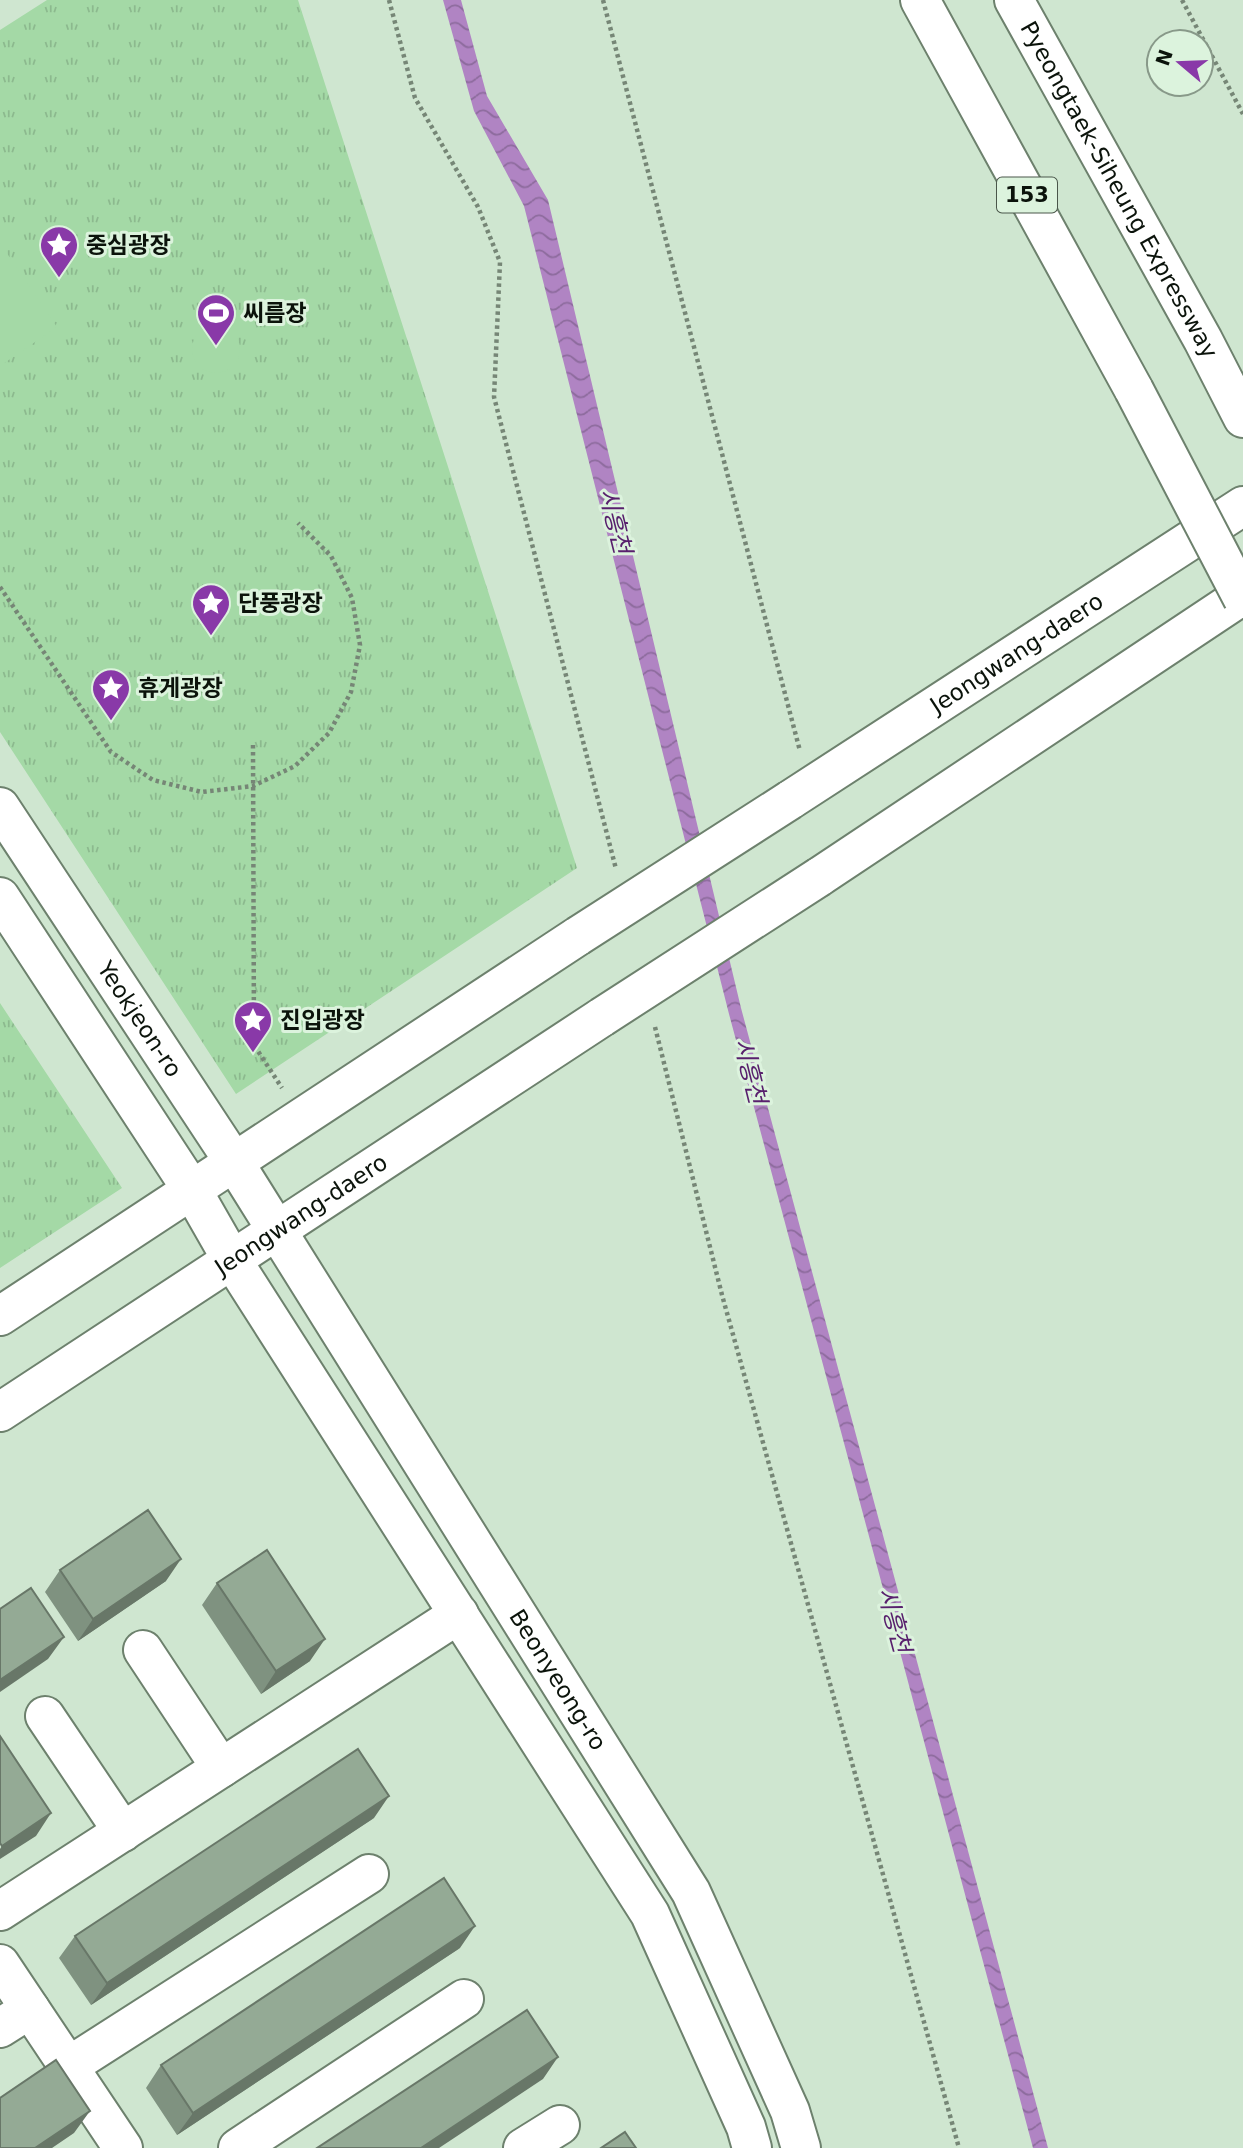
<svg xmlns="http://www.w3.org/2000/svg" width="1243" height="2148" viewBox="0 0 1243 2148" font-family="'DejaVu Sans','Noto Sans KR',sans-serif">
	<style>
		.grass { fill: url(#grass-tufts) }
		.pitch { fill: #a4d9a6 }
		.water { fill: url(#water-waves) }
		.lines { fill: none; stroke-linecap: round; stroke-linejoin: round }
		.minor-casing { stroke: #6d816d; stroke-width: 42 }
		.highway-casing { stroke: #6d816d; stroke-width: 42 }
		.path { stroke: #768676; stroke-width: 4.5; stroke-dasharray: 3.5 3.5; stroke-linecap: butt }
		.minor { stroke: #fff; stroke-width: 38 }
		.highway { stroke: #fff; stroke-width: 38 }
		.minor-bridge-casing { stroke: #6d816d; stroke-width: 42; stroke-linecap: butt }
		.highway-bridge-casing { stroke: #6d816d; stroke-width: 42; stroke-linecap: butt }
		.minor-bridge { stroke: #fff; stroke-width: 38 }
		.highway-bridge { stroke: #fff; stroke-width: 38 }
		.wall { fill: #7f9280 }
		.shaded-wall { fill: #687768 }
		.building { fill: #94aa95; stroke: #687768; stroke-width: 2 }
		.labels { text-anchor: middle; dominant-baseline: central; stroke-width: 6; stroke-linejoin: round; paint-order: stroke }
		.shield { fill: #dcf3dd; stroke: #4a564a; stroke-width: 2 }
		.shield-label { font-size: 21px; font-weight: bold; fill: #0b130b }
		.street-label { font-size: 23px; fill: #0b130b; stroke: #dcf3dd }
		.poi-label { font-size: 23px; font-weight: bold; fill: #0b130b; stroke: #dcf3dd; text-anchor: start }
		.water-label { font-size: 24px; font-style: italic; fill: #58206d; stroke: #dcf3dd }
	</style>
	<defs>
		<pattern id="grass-tufts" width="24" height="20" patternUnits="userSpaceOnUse" patternTransform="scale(1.75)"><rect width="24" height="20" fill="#a4d9a6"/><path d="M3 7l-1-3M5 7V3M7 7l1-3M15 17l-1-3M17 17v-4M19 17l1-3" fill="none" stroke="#8cb98e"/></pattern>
		<pattern id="water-waves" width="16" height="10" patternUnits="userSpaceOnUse" patternTransform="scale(1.75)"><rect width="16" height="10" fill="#b084c3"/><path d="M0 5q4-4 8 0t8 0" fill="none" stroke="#8d6b9d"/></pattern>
	</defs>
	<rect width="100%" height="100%" fill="#cfe6d0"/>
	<path class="grass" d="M47 0H298L577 868 236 1094 0 732V30Z
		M0 1003 122 1188 0 1268Z"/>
	<path class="pitch" d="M0 243 57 327 0 366Z
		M192 349a24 24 0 1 1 48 0a24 24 0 1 1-48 0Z"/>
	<path class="water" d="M443 0H461L487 96 548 200 741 1008 1048 2148H1033L729 1014 524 206 474 111Z"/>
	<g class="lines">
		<defs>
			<g id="minor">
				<path id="s1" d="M790 800 1243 506"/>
				<path id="s2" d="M0 807 234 1162 691 1892 790 2111 801 2148"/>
				<path d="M819 877 1243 595"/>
				<path d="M0 897 192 1190 232 1260 650 1914 746 2127 752 2148"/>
				<path d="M0 1316 578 936"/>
				<path id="s3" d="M0 1412 602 1017"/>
				<path d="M143 1650 221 1768"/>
				<path d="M45 1716 123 1832"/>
				<path d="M0 1911 459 1614"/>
				<path d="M0 1964 123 2148"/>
				<path d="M0 2028 30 2009"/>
				<path d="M69 2066 369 1874"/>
				<path d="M238 2148 464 1999"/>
				<path d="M523 2148 560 2125"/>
			</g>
			<g id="highway">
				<path d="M920 0 1134 390"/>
				<path id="s4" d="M1014 0 1203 340 1243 418"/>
			</g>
		</defs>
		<use href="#minor" class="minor-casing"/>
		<use href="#highway" class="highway-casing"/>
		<path class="path" d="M389 0 415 98 478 207 500 262 494 397 616 869
			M603 0 800 751
			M1182 0 1243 114
			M0 587 111 752 153 780 202 792 253 786 295 766 329 733 351 692 360 645 352 598 331 556 298 523
			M253 745 254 1045 282 1088
			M655 1027 722 1295 959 2148"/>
		<use href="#minor" class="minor"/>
		<use href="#highway" class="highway"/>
		<defs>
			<path id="minor-bridge" d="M578 936 790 800
				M602 1017 819 877"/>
			<path id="highway-bridge" d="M1134 390 1243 599"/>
		</defs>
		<use href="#minor-bridge" class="minor-bridge-casing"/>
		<use href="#highway-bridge" class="highway-bridge-casing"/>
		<use href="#minor-bridge" class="minor-bridge"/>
		<use href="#highway-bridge" class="highway-bridge"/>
	</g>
	<path class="wall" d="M60 1570 166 1581 78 1641 45 1592Z
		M217 1583 310 1661 261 1694 202 1605Z
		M374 1818 91 2005 59 1958 75 1936Z
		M460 1948 177 2135 146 2088 161 2065Z"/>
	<path class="shaded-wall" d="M181 1559 166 1581 78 1641 93 1619Z
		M64 1637 48 1659 0 1692V1680Z
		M325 1639 310 1661 261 1694 276 1671Z
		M389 1796 374 1818 91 2005 107 1983Z
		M51 1813 36 1836 0 1859V1849L2 1846Z
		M475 1926 460 1948 177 2135 193 2113Z
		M558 2057 543 2079 439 2148H421Z
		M90 2111 74 2133 52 2148H35Z"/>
	<path class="building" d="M148 1510 181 1559 93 1619 60 1570Z
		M267 1550 325 1639 276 1671 217 1583Z
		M31 1588 64 1637 0 1680V1609Z
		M0 1736 51 1813 2 1846 0 1843Z
		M358 1749 389 1796 107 1983 75 1936Z
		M444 1878 475 1926 193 2113 161 2065Z
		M527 2010 558 2057 421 2148H317Z
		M56 2060 90 2111 35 2148H0V2098Z
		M625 2132 636 2148H601Z"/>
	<defs>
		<symbol id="sight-pin" viewBox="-11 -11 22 30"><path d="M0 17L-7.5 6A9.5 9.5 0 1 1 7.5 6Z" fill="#8939a8" stroke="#dcf3dd"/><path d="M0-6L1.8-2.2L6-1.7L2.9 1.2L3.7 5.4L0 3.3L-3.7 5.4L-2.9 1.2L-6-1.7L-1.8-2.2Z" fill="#fff"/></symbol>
		<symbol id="stadium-pin" viewBox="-11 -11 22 30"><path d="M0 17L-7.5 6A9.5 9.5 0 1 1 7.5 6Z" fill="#8939a8" stroke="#dcf3dd"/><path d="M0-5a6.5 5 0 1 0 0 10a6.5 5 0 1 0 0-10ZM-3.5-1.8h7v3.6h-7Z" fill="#fff"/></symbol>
	</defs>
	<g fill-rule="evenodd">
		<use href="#sight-pin" x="37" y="223" width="44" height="60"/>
		<use href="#stadium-pin" x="194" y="291" width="44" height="60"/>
		<use href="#sight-pin" x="189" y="581" width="44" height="60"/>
		<use href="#sight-pin" x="89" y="666" width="44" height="60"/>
		<use href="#sight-pin" x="231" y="998" width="44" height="60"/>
	</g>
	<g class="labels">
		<rect class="shield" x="997" y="177.5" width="60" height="35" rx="5"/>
		<g class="shield-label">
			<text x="1027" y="195">153</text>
		</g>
		<g class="street-label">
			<text stroke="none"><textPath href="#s4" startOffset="217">Pyeongtaek-Siheung Expressway</textPath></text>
			<text stroke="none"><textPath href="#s1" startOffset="270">Jeongwang-daero</textPath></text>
			<text stroke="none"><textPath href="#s2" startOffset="254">Yeokjeon-ro</textPath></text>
			<text stroke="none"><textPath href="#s3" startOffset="360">Jeongwang-daero</textPath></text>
			<text stroke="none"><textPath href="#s2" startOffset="1036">Beonyeong-ro</textPath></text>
		</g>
		<g class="poi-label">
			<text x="86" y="245">중심광장</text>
			<text x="243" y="313">씨름장</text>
			<text x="238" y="603">단풍광장</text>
			<text x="138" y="688">휴게광장</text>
			<text x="280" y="1020">진입광장</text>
		</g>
		<g class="water-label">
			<text transform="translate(615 521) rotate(76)">시흥천</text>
			<text transform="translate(750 1071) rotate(76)">시흥천</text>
			<text transform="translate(894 1620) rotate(75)">시흥천</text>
		</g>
	</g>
	<g transform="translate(1180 63) rotate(289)"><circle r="33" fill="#dcf3dd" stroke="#889989" stroke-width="2"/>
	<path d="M0-5L12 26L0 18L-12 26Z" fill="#8939a8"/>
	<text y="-10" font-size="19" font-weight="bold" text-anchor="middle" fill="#0b130b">N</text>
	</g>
</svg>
